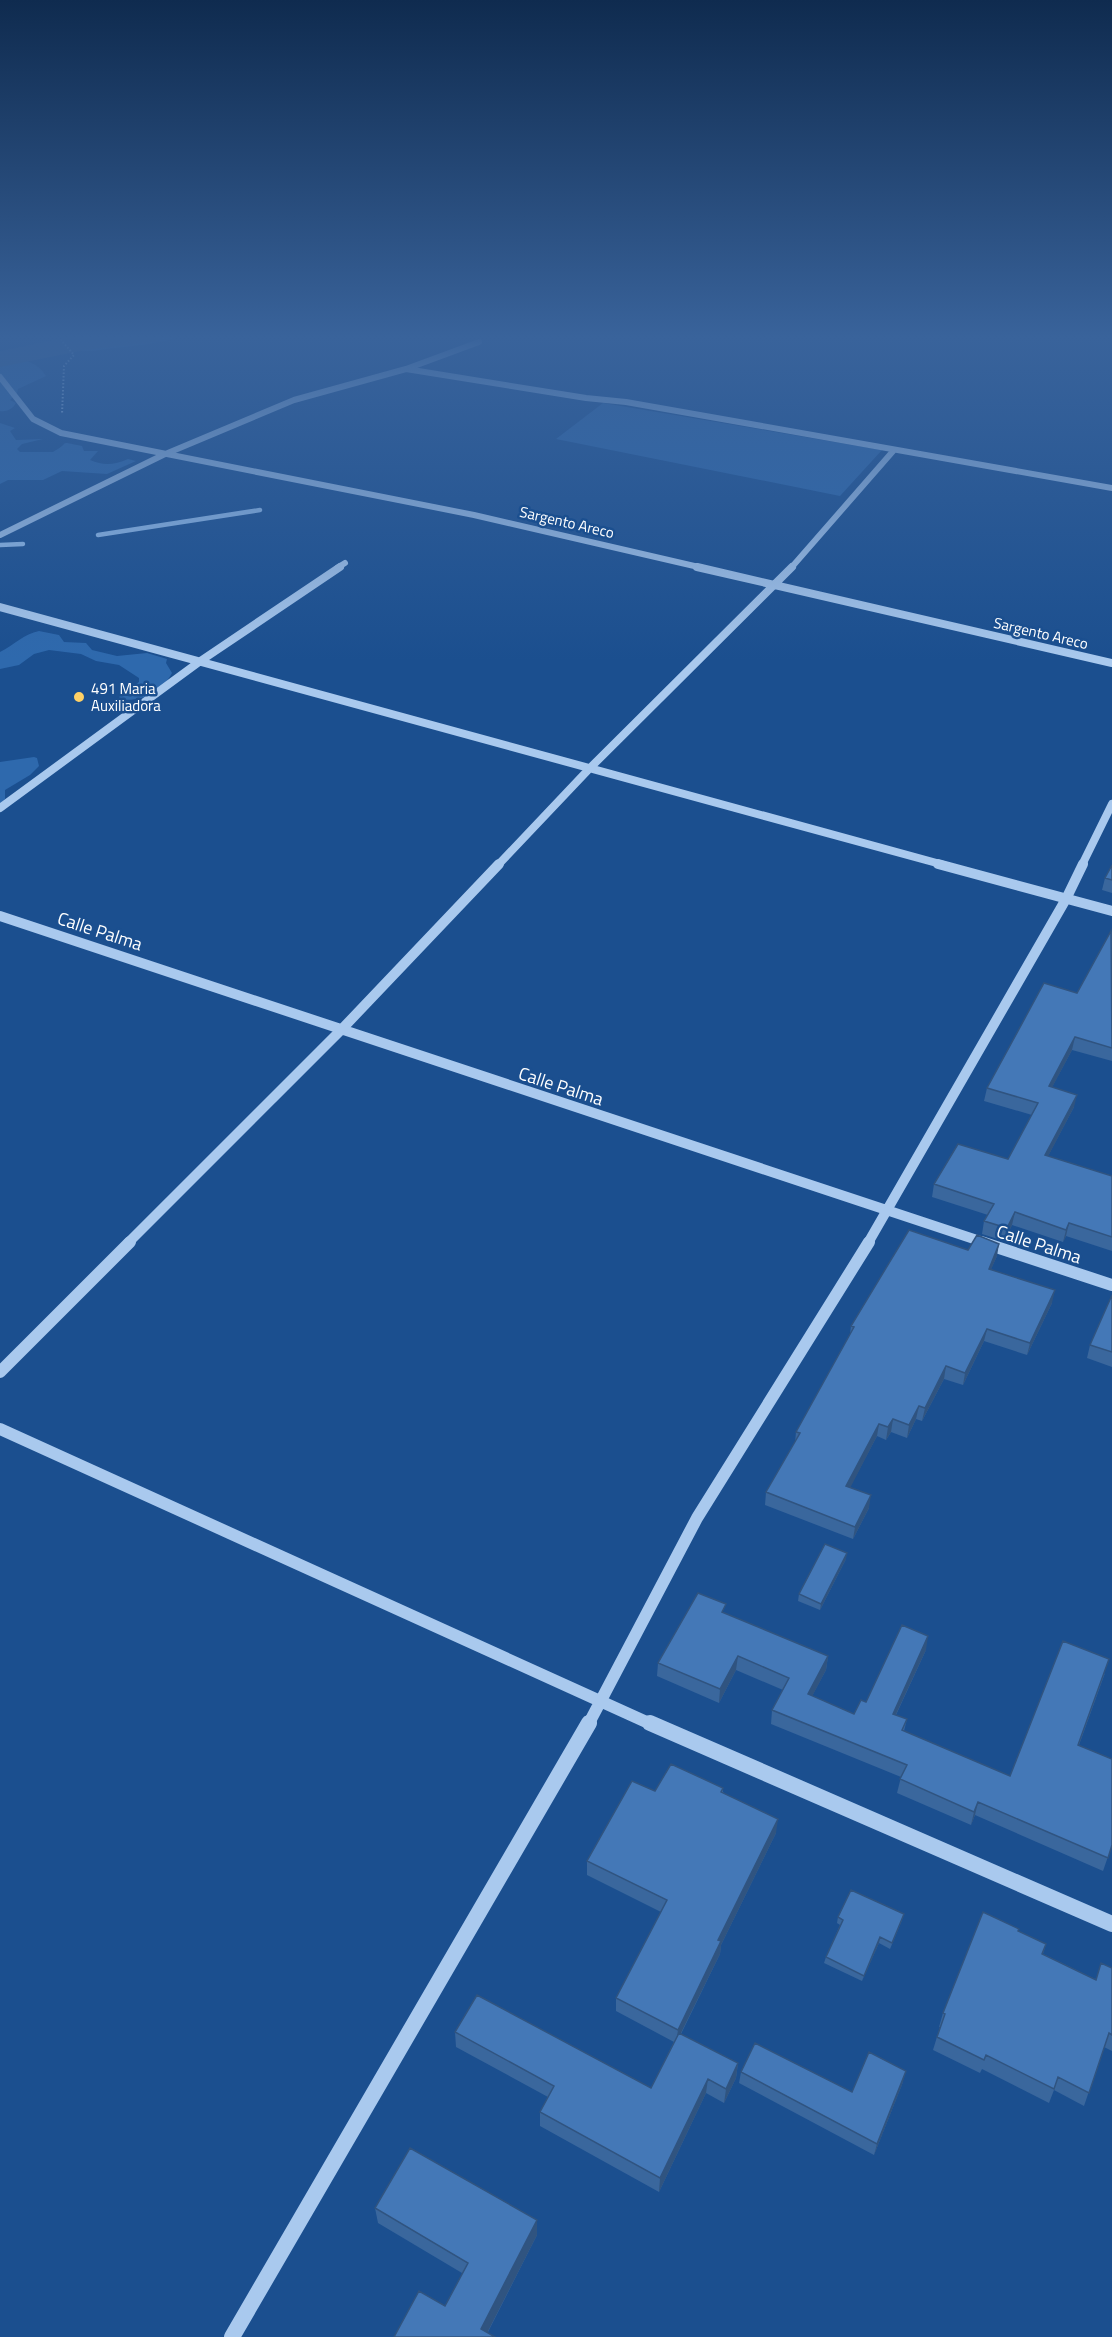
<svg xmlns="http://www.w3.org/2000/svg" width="1112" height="2337" viewBox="0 0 1112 2337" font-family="'Titillium Web',sans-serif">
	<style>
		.green { fill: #2e69ad }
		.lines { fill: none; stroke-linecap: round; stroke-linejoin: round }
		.stream { stroke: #9cc4f0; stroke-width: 4.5 }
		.river { fill: #3c6290; fill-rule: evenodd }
		.path { stroke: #a9c9ee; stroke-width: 2; stroke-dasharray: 1.5 2; stroke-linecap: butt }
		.minor-far4 { stroke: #a9c9ee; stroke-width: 6 }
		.minor-far3 { stroke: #a9c9ee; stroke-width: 8 }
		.minor-far2 { stroke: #a9c9ee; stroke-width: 10 }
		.minor-far1 { stroke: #a9c9ee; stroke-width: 12 }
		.minor { stroke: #a9c9ee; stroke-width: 16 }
		.wall { fill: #3a679d }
		.shaded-wall { fill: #305480 }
		.building { fill: #4478b7; stroke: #305480; stroke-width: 1.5 }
		.poi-dot { fill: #ffd166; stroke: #1b4f8f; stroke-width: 2 }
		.labels { text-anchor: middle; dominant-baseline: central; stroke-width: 5; stroke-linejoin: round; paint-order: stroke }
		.far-street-label { font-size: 15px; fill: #fff; stroke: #1b4f8f }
		.far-poi-label { font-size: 15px; fill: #fff; stroke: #1b4f8f; text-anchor: start }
		.street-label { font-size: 18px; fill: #fff; stroke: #1b4f8f }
	</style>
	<rect width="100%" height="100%" fill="#1b4f8f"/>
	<path class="green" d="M90 334H190C161 343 145 345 115 348 99 349 84 356 70 345L89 340Z
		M10 358C25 359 38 363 46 376L18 389 17 393 10 400 16 403C13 409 6 412 0 411V359Z
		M603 403 882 450 840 496 556 439Z
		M0 423 15 428 10 431 16 440 43 439 22 444 17 449 20 452H53C72 442 56 441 82 446L84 451H98L90 460C104 466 114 465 128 459L136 461 107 474 62 471 43 480H8L0 484Z
		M39 631 59 635 64 642 86 643 92 650 117 656 147 653 167 659 166 663 172 673C162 692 140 703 119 699L120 695 139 682V678L119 665 96 661 81 654 49 650 34 654 19 665 0 669V652C14 645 24 634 39 631Z
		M34 757 37 758 39 766 30 775 5 790V799L0 804V762Z"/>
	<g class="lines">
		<path class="stream" d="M98 535 260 510
			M0 545 23 544"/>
		<path class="river" d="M85 334H165L161 339 152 342 85 350 0 367V351Z"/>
		<path class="path" d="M56 334 74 355 64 366 62 414"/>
		<path class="minor-far4" d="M406 369 586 398 626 402 1112 488
			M0 377 33 419 61 433 474 515 703 568
			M0 535 163 455 294 400 406 369 479 342
			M337 568 345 563
			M791 568 894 450"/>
		<path class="minor-far3" d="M697 567 1112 663
			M0 607 944 865
			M0 808 199 662 340 567
			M498 865 589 769 792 567
			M1082 865 1112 804"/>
		<path class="minor-far2" d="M938 864 1112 911
			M0 916 986 1243
			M128 1243 342 1029 499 864
			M868 1243 1066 899 1083 864"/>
		<path class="minor-far1" d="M981 1242 1112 1285
			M0 1372 130 1242
			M0 1429 653 1725
			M588 1725 697 1518 869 1242"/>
		<path class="minor" d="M650 1723 1112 1924
			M232 2337 589 1723"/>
	</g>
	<path class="wall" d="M1112 865V893L1102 890 1105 878Z
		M1112 931V1061L1072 1050 1052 1087 1074 1107 1048 1156 1112 1176V1251L1066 1236 1063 1242 1012 1225 1004 1241 982 1234 984 1221 988 1215 932 1197 934 1184 1008 1159 1032 1115 984 1101 987 1088 1077 993Z
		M968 1250 997 1256 991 1269 1052 1303 1027 1355 984 1341 963 1385 944 1379 922 1421 916 1419 907 1438 891 1432 886 1440 877 1436 850 1487 869 1508 853 1539 765 1505 766 1492 795 1443 796 1432 850 1334 851 1326Z
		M1112 1295V1367L1087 1358 1090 1345Z
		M846 1559 820 1610 798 1601 799 1594Z
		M725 1613 828 1656 826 1670 812 1696 854 1714 866 1702 926 1650 896 1715 907 1719 904 1731 1010 1776 1105 1673 1079 1745 1112 1845 1103 1871 975 1815 971 1825 897 1793 901 1777 771 1724 772 1710 783 1690 736 1670 719 1703 657 1676 658 1663Z
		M723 1788V1792L776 1833 721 1945 720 1954 681 2034 738 2063 736 2078 724 2103 706 2093 659 2192 540 2126V2112L548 2097 456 2047 455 2032 651 2088 674 2042 616 2011V1998L661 1912 587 1875V1861L655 1791Z
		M838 1917 902 1920 890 1949 879 1943 862 1981 824 1963 826 1957 840 1925 837 1923Z
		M1018 1931 1046 1944 1043 1954 1095 1979 1112 1968V2051L1104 2047 1084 2106 1054 2090 1049 2103 982 2069 980 2073 933 2050 940 2027H939L943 2013Z
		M741 2072 852 2092 903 2082 874 2155 739 2083Z
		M375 2208 537 2220V2235L488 2332 462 2273 378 2223Z"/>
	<path class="shaded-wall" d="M1075 1037 1072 1050 1046 1099 1049 1086Z
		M1077 1095 1074 1107 1042 1168 1045 1155Z
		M1015 1212 1012 1225 1004 1241 1007 1228Z
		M1069 1223 1066 1236 1063 1242 1066 1230Z
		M999 1244 997 1256 986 1281 989 1269Z
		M1055 1290 1052 1303 1027 1355 1030 1343Z
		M987 1329 984 1341 963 1385 965 1373Z
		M946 1366 944 1379 922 1421 925 1408Z
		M919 1406 916 1419 907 1438 909 1425Z
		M893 1419 891 1432 886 1440 888 1427Z
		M879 1424 877 1436 845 1498 846 1486Z
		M871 1495 869 1508 853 1539 855 1527Z
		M847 1553 846 1559 820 1610 821 1604Z
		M928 1636 926 1650 890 1727 893 1714Z
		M738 1656 736 1670 719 1703 720 1689Z
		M828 1656 826 1670 806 1708 808 1694Z
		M978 1802 975 1815 971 1825 974 1812Z
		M778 1819 776 1833 721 1945 720 1954 676 2043 678 2030 718 1940Z
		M880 1937 879 1943 862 1981 864 1976Z
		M738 2063 736 2078 724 2103 726 2089Z
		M906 2071 903 2082 874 2155 877 2144Z
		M708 2079 706 2093 659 2192 660 2178Z
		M537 2220V2235L485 2337 481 2329Z"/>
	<path class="building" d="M1112 865V880L1105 878Z
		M1111 931 1112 1048 1075 1037 1049 1086 1077 1095 1045 1155 1112 1176V1237L1069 1223 1066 1230 1015 1212 1007 1228 984 1221 994 1204 934 1184 958 1144 1008 1159 1038 1103 987 1088 1044 983 1077 993Z
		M909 1230 968 1250 977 1235 999 1244 989 1269 1055 1290 1030 1343 987 1329 965 1373 946 1366 925 1408 919 1406 909 1425 893 1419 888 1427 879 1424 846 1486 871 1495 855 1527 766 1492 800 1433 796 1432 854 1327 851 1326Z
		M1112 1295V1352L1090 1345Z
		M825 1544 847 1553 821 1604 799 1594Z
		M698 1593 726 1604 722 1612 828 1656 808 1694 854 1714 861 1700 866 1702 902 1625 928 1636 893 1714 907 1719 902 1730 1010 1776 1063 1641 1109 1659 1078 1745 1112 1759V1845L1108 1858 978 1802 974 1812 900 1779 907 1765 772 1710 789 1678 738 1656 720 1689 658 1663Z
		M671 1764 723 1788 721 1792 778 1819 718 1940 721 1941 678 2030 616 1998 667 1900 587 1861 632 1781 655 1791Z
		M851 1890 904 1914 892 1943 880 1937 864 1976 826 1957 843 1920 838 1917Z
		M983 1912 1019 1929 1018 1931 1046 1944 1042 1954 1096 1980 1101 1963 1112 1968V2035L1109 2033 1089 2093 1058 2077 1054 2089 986 2055 984 2060 937 2037 945 2014 943 2013Z
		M477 1995 651 2088 679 2033 738 2063 726 2089 708 2079 660 2178 540 2112 554 2086 455 2032Z
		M755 2043 852 2092 869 2052 906 2071 877 2144 741 2072Z
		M410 2148 537 2220 481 2329 495 2337H394L419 2291 445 2306 468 2263 375 2208Z"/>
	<linearGradient id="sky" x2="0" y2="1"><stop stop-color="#0f2b4f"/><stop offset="0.51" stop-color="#39639b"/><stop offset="1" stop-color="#39639b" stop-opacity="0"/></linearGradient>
	<rect width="1112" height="661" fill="url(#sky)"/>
	<circle class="poi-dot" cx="79" cy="697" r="6"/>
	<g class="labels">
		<g class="far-street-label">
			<text transform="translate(567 522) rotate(13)">Sargento Areco</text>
			<text transform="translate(1041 633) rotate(13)">Sargento Areco</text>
		</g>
		<g class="far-poi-label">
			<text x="91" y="688">491 Maria<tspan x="91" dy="17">Auxiliadora</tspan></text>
		</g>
		<g class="street-label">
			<text transform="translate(100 931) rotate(18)">Calle Palma</text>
			<text transform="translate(561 1086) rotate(18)">Calle Palma</text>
			<text transform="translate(1039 1244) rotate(18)">Calle Palma</text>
		</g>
	</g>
</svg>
